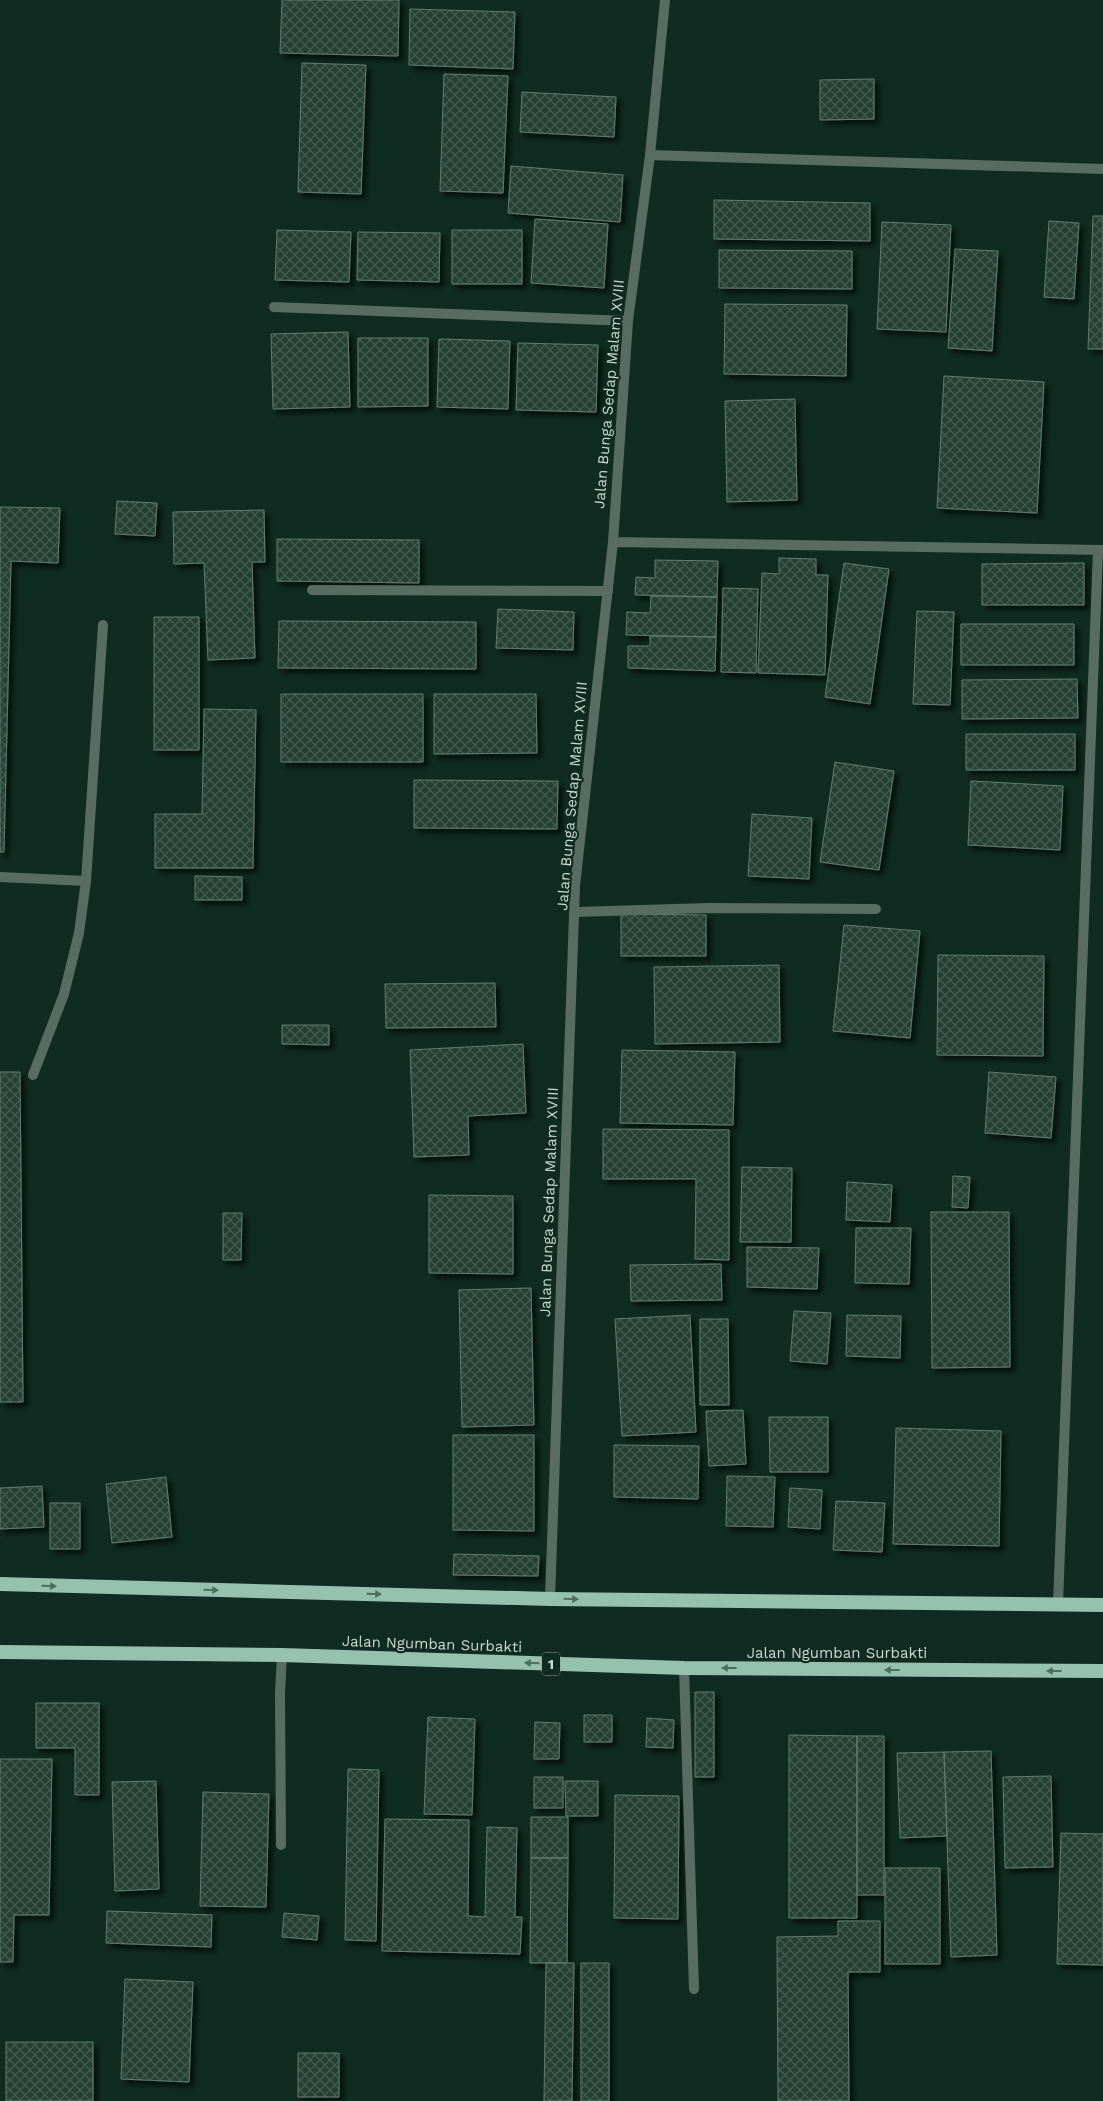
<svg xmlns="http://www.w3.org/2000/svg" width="1103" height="2101" viewBox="0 0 1103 2101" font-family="'Work Sans',sans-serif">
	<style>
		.building { fill: url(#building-cross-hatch); stroke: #607d71; filter: url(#shadow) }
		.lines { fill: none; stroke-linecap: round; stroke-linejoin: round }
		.service { stroke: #596c64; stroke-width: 10 }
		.minor { stroke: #596c64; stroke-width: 10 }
		.trunk { stroke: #96c1ae; stroke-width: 14 }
		.oneway { fill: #4c6e60 }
		.labels { text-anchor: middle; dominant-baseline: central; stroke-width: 4.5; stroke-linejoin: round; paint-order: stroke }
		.shield { fill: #102b21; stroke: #92a59d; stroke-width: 1 }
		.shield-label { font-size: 14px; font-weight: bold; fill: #cad9d2 }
		.street-label { font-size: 15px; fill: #cad9d2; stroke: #102b21 }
	</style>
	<defs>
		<pattern id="building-cross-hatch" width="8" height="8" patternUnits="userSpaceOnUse" patternTransform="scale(1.25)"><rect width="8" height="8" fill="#254035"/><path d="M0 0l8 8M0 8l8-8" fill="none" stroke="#435b51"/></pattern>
		<filter id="shadow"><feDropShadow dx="4.5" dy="4.5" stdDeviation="2.5" flood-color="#0009"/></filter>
	</defs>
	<rect width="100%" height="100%" fill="#102b21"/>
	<path class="building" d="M282 0H399L398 56 280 53Z
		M410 9 515 12 513 69 409 65Z
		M302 63 366 65 361 194 298 192Z
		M444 74 508 76 503 193 440 191Z
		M874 79V119L820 120V80Z
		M522 92 616 97 614 137 520 132Z
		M511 166 623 175 620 222 508 213Z
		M714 200 870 203V241L714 239Z
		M1093 216H1103V349H1088Z
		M535 219 608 224 604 288 531 283Z
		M1049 221 1079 223 1074 299 1044 297Z
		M882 222 951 225 946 332 877 329Z
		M277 230 351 232 349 282 275 280Z
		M452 230H522V284H452Z
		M358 232 440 233 439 282 357 280Z
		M955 249 998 251 992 351 948 348Z
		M719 250 852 251V289L719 288Z
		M725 304 847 305 846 376 724 374Z
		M348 332 350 407 273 409 271 334Z
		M358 338H428V406L358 407Z
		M439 339 510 341 508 409 437 407Z
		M518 343 598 345 596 412 516 410Z
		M944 376 1044 382 1037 513 937 508Z
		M795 399 797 500 727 502 725 401Z
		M117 501 157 503 155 536 115 534Z
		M0 507 60 508 58 563 11 561 4 852H0Z
		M264 510 265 562H252L255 658 208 660 204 563 174 564 173 512Z
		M277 539 419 540V583L277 581Z
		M779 558 816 559V575H828L825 675 758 673 762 573 779 574Z
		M655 560 718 561 717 597 635 595 636 577 655 578Z
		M844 563 889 569 870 704 825 697Z
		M1084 563V605H982V564Z
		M723 588 758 589 756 673 721 672Z
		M651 596 717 597 716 637 626 635 627 612 650 613Z
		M498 609 574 612 573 650 496 648Z
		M917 611 954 612 950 705 913 704Z
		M154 617H199V750H154Z
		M279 621 476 622V669L278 668Z
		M961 624H1074V665H961Z
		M650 636 716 637 715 671 628 668V646H650Z
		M1077 679 1078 718 962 719V680Z
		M281 694H423V762H281Z
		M434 694H536L537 753 434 754Z
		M204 709 256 710 253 868H155V814H202Z
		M966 734H1075V770H966Z
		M835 762 894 771 879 870 820 862Z
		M414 780 558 781 557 829 414 828Z
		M971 781 1063 786 1060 850 968 845Z
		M752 814 812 818 809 879 748 876Z
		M195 876 242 877V900H195Z
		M621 914 706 915V956H621Z
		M844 925 920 931 910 1038 833 1031Z
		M938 955 1044 956 1043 1056 937 1055Z
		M779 965 780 1042 655 1044 654 967Z
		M495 983 496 1027 386 1028 385 984Z
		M282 1025H329V1045L282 1044Z
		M523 1044 526 1113 468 1116 469 1155 414 1157 410 1050Z
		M622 1050 735 1052 733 1125 620 1123Z
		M0 1072H20L23 1402H0Z
		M989 1072 1056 1077 1051 1138 985 1133Z
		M603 1129 729 1130V1260L695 1259 696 1179H603Z
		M742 1167 792 1168 791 1242H740Z
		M953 1176 970 1177 968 1208 952 1207Z
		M847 1182 892 1185 890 1222 846 1220Z
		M429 1195 513 1196V1274L429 1273Z
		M931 1212H1009L1010 1367 932 1368Z
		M223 1213H242L241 1260H223Z
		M856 1228H911L909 1284 855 1283Z
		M747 1247 819 1248 817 1289 747 1287Z
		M721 1264 722 1300 631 1301 630 1265Z
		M531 1288 534 1425 462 1427 459 1290Z
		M794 1311 831 1313 827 1364 790 1361Z
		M690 1315 696 1432 622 1436 615 1319Z
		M847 1315 901 1316 900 1358 846 1356Z
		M700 1319H728L729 1405H700Z
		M743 1410 746 1464 709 1466 706 1411Z
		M769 1417H828V1472H770Z
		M896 1428 1001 1431 999 1546 893 1544Z
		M453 1435H534V1531L453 1530Z
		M614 1445 699 1446 698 1499 614 1497Z
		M727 1476 775 1477 773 1527 726 1526Z
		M166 1477 172 1537 112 1543 106 1484Z
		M42 1486 44 1527 0 1529V1488Z
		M790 1488 822 1490 820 1529 788 1527Z
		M836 1501 885 1503 882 1552 833 1550Z
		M50 1503H80V1549H50Z
		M454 1554 539 1556 538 1576 453 1575Z
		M695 1692H714V1777H695Z
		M36 1703H99V1795H75V1748H36Z
		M584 1715H612V1742H584Z
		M428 1717 475 1719 472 1815 424 1814Z
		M647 1718 674 1720 673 1748 646 1747Z
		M535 1722 560 1723 559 1759H534Z
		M789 1735 857 1736V1918H789Z
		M857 1736H884V1895H857Z
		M991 1751 997 1955 951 1957 944 1752Z
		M944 1752 947 1836 900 1838 897 1753Z
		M0 1759H52L49 1915H14L13 1962H0Z
		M348 1769 379 1770 376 1941 345 1940Z
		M1051 1776 1053 1867 1005 1868 1003 1777Z
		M534 1777H563V1808H534Z
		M156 1781 159 1889 115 1891 112 1782Z
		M565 1781H598V1816H566Z
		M203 1792 269 1794 266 1907 200 1906Z
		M615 1795 679 1796 678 1919 614 1918Z
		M531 1817H568V1858H531Z
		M385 1819 469 1820 468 1916 485 1917 487 1827 517 1828 515 1917H522L520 1954 382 1951Z
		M1061 1833 1103 1834V1965L1057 1964Z
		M531 1858H568L567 1963H530Z
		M885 1868H940V1964H885Z
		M107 1911 212 1915 211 1947 106 1943Z
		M284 1913 319 1916 317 1940 282 1937Z
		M838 1921H880V1972H848L849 2101H778L777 1937 838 1936Z
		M546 1963H574L572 2101H544Z
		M581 1963H609V2101H581Z
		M125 1979 193 1982 189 2082 121 2079Z
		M6 2042H93V2101H6Z
		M298 2053H339V2097H298Z"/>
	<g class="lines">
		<path class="service" d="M312 590 608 591
			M575 912 709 908 876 909
			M684 1668 694 1989
			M281 1845 280 1693 282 1655"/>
		<path class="minor" d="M650 155 1103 169
			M274 307 628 321
			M613 542 1103 550
			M0 877 86 881 103 625
			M33 1075 64 994 79 933 86 881
			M550 1599 575 886 613 542 628 321 650 155 665 0
			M1058 1604 1098 550"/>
		<path class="trunk" d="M0 1584 550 1599 1103 1605
			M0 1652 282 1655 684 1668 1103 1671"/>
	</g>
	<defs><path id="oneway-solid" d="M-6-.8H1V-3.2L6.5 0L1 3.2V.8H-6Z" transform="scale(1.25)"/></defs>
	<g class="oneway">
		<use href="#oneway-solid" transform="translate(49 1586) rotate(2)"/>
		<use href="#oneway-solid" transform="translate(211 1590) rotate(2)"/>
		<use href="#oneway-solid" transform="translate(374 1594) rotate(2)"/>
		<use href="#oneway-solid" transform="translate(571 1599) rotate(1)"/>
		<use href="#oneway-solid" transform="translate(532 1663) rotate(-178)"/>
		<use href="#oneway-solid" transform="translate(729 1668) rotate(-180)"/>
		<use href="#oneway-solid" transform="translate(892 1670) rotate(-180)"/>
		<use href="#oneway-solid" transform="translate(1054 1671) rotate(-180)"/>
	</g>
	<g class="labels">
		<rect class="shield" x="542" y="1652.5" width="18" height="23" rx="4"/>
		<g class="shield-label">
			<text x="551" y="1664">1</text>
		</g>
		<g class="street-label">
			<text transform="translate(609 394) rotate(-85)">Jalan Bunga Sedap Malam XVIII</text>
			<text transform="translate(572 796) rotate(-85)">Jalan Bunga Sedap Malam XVIII</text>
			<text transform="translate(549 1202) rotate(-88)">Jalan Bunga Sedap Malam XVIII</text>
			<text transform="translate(432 1644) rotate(2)">Jalan Ngumban Surbakti</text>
			<text x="837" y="1653">Jalan Ngumban Surbakti</text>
		</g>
	</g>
</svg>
